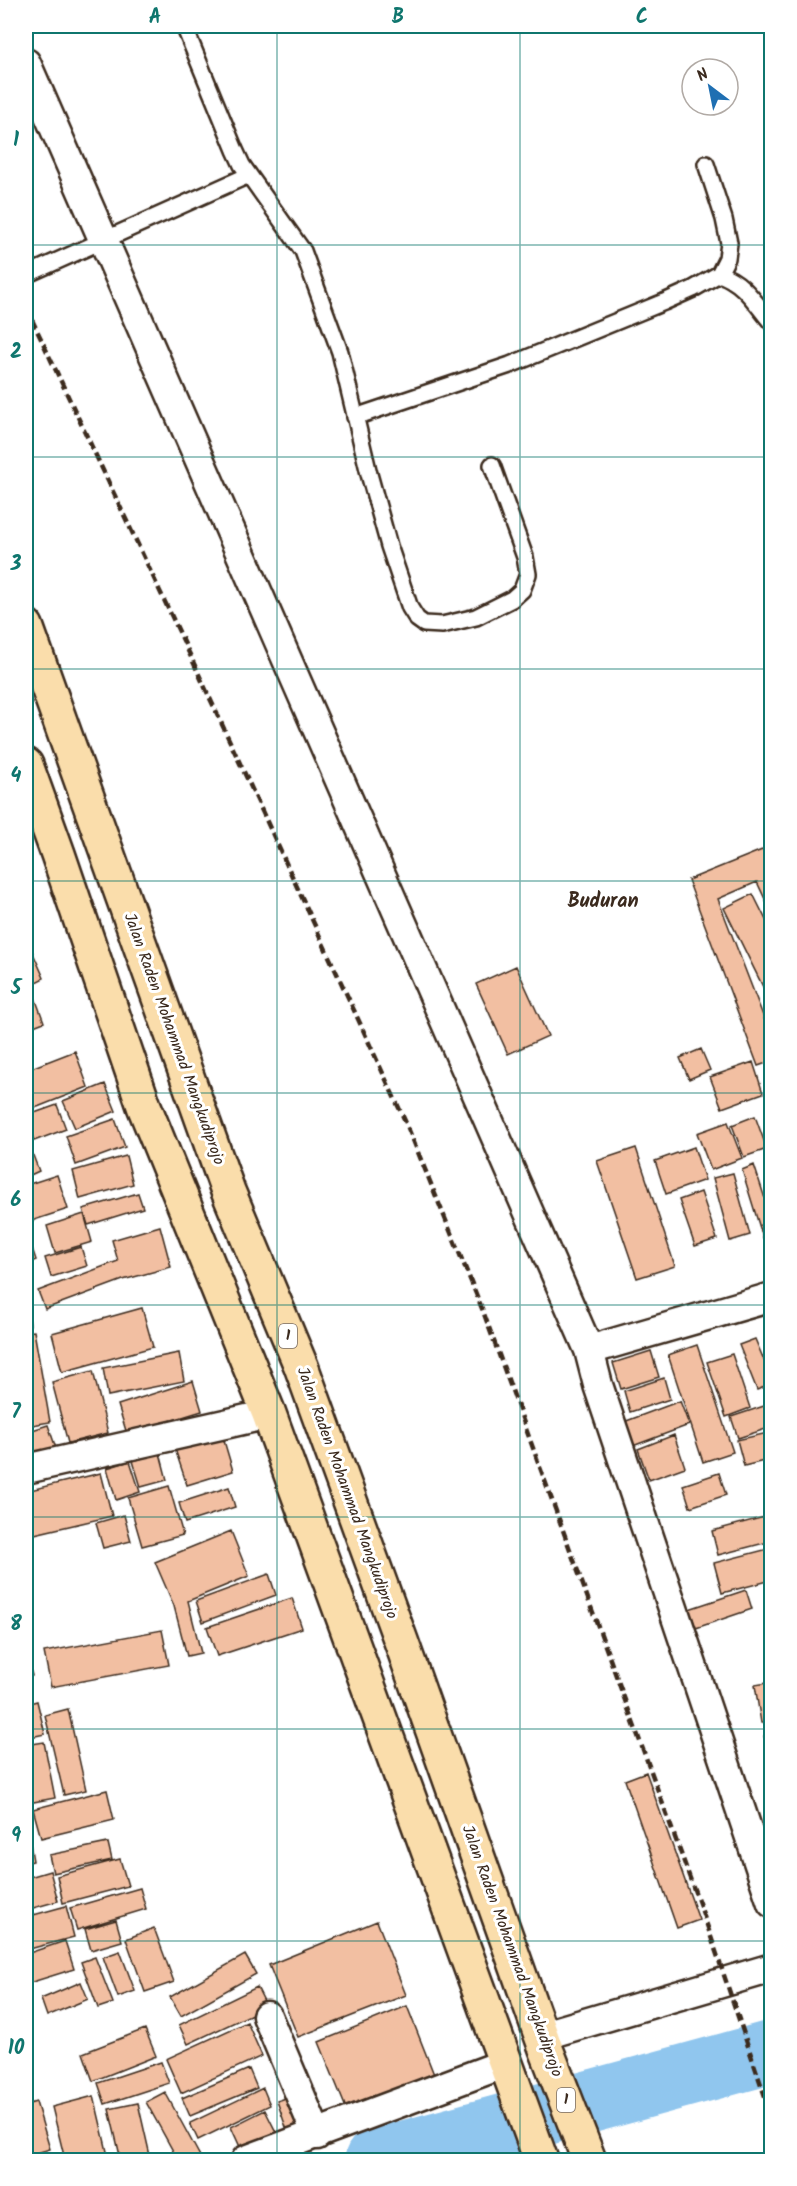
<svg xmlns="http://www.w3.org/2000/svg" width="797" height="2186" viewBox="0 0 797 2186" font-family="Kalam,sans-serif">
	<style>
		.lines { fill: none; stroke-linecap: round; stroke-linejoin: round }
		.river { stroke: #90c6ee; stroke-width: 63 }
		.building { fill: #f2bfa2; stroke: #3b2a1e; stroke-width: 1.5 }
		.service-casing { stroke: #3b2a1e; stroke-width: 20 }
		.minor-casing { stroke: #3b2a1e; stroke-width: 33 }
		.trunk-casing { stroke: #3b2a1e; stroke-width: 38 }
		.service { stroke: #fff; stroke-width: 15 }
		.minor { stroke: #fff; stroke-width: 28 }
		.trunk { stroke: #faddab; stroke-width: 33 }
		.rail { stroke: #3b2a1e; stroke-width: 4.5; stroke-dasharray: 9 4.5; stroke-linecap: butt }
		.grid { fill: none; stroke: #0f766e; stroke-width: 1.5; stroke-opacity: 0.55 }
		.labels { text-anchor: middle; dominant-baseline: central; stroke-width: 6; stroke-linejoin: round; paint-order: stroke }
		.shield { fill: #fff; stroke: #766a62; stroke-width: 1.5 }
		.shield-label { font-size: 15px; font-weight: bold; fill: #3b2a1e }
		.street-label { font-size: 16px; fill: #3b2a1e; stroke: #fff }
		.quarter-label { font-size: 20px; font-weight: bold; fill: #3b2a1e; stroke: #fff }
		.neatline { fill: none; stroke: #0f766e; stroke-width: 2 }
		.grid-label { font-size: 20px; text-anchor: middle; font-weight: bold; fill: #0f766e }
	</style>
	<rect width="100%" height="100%" fill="#fff"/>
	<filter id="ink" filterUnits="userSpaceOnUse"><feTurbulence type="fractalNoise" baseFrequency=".0167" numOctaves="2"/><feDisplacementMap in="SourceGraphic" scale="12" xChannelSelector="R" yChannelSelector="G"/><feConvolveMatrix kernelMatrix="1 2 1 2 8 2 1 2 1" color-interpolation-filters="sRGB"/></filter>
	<g filter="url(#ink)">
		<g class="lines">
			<path class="river" d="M376 2160 772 2052"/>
		</g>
		<path class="building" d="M772 846V914L757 882 718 899 772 1039V1061L758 1066 688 880Z
			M753 894 772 932V1005L724 908Z
			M26 904 34 921 26 925Z
			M29 944 44 978 26 987V946Z
			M516 966 548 1036 508 1054 476 984Z
			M34 995 44 1022 26 1029V998Z
			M701 1049 710 1070 689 1079 680 1058Z
			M75 1051 88 1087 35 1108 26 1083V1070Z
			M753 1062 763 1093 722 1108 710 1077Z
			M105 1084 116 1111 75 1128 63 1101Z
			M57 1105 66 1129 34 1141 26 1116Z
			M755 1116 767 1149 744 1157 732 1125Z
			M115 1119 125 1147 76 1165 66 1136Z
			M728 1122 742 1158 711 1170 697 1133Z
			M26 1137 39 1171 26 1177Z
			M694 1147 705 1180 666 1194 655 1161Z
			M636 1148 675 1266 637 1278 597 1161Z
			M126 1156 133 1184 80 1199 73 1171Z
			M754 1165 772 1220V1235L763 1238 742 1170Z
			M733 1173 750 1235 730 1241 713 1178Z
			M57 1175 68 1209 31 1221 26 1205V1185Z
			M701 1192 717 1239 695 1246 679 1200Z
			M138 1193 143 1208 88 1225 83 1209Z
			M84 1214 92 1242 55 1253 47 1226Z
			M160 1226 171 1267 123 1280 45 1309 38 1291 118 1261 112 1240Z
			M26 1230 36 1260 26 1264Z
			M81 1247 87 1266 51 1277 45 1258Z
			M26 1294 30 1325 26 1326Z
			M142 1308 153 1347 62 1372 52 1333Z
			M34 1331 50 1422 26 1426V1332Z
			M755 1339 772 1379V1384L757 1390 739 1345Z
			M697 1345 733 1452 703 1462 668 1355Z
			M651 1351 659 1377 621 1389 613 1363Z
			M179 1353 184 1381 108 1396 103 1368Z
			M732 1354 750 1408 726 1417 707 1362Z
			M93 1371 108 1433 68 1443 52 1382Z
			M664 1378 670 1399 630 1412 624 1391Z
			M193 1381 202 1411 127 1434 118 1405Z
			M680 1401 689 1425 622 1450 613 1426Z
			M770 1404 772 1427 738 1438 731 1417Z
			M48 1425 58 1454 32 1462 26 1441V1432Z
			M772 1432V1459L744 1466 737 1440Z
			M222 1434 233 1471 187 1485 175 1449Z
			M674 1435 685 1467 649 1480 638 1449Z
			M160 1453 167 1480 141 1487 133 1461Z
			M130 1461 140 1492 116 1500 107 1468Z
			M101 1473 112 1516 26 1536V1491Z
			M719 1473 726 1495 690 1507 683 1485Z
			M169 1486 183 1535 142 1546 128 1498Z
			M229 1487 235 1507 185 1523 179 1503Z
			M124 1515 131 1541 103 1548 96 1523Z
			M772 1515V1541L718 1555 712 1531Z
			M231 1531 249 1576 188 1601 201 1653 187 1656 174 1606 155 1562Z
			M772 1548V1580L722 1593 714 1563Z
			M269 1574 276 1595 203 1622 196 1601Z
			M746 1590 752 1609 696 1628 689 1609Z
			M292 1598 302 1628 217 1656 207 1627Z
			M162 1630 169 1665 51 1687 44 1652Z
			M26 1650 32 1676 26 1677Z
			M772 1682V1722L761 1723 755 1685Z
			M37 1701 45 1734 26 1738V1704Z
			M68 1709 86 1790 64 1795 45 1715Z
			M772 1734V1765L764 1736Z
			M44 1742 55 1798 28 1803 26 1789V1745Z
			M646 1772 699 1920 677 1928 625 1780Z
			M107 1790 114 1820 41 1838 33 1809Z
			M26 1819 33 1861 26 1863Z
			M108 1843 112 1860 53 1873 49 1855Z
			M120 1859 128 1886 63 1903 57 1876Z
			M50 1871 58 1901 26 1910V1878Z
			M140 1888 146 1909 77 1930 70 1908Z
			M66 1906 74 1937 26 1950V1917Z
			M116 1920 122 1941 91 1950 85 1929Z
			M377 1921 406 1995 298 2037 269 1965Z
			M154 1928 174 1982 145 1992 126 1939Z
			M65 1941 74 1969 26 1984V1954Z
			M120 1951 135 1991 118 1997 103 1957Z
			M245 1955 256 1974 181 2016 170 1997Z
			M95 1957 113 2003 98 2008 81 1962Z
			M81 1982 88 1999 47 2016 41 1999Z
			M257 1987 267 2007 188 2044 179 2025Z
			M407 2006 435 2077 348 2113 319 2042Z
			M247 2022 262 2056 181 2093 166 2059Z
			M145 2029 156 2056 93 2081 83 2053Z
			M161 2062 169 2083 105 2104 98 2083Z
			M249 2069 257 2088 190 2116 182 2098Z
			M263 2088 270 2105 198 2140 190 2123Z
			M165 2092 202 2160H178L146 2102Z
			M295 2095 306 2131 289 2136 277 2101Z
			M94 2096 109 2160H65L52 2107Z
			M36 2102 50 2149 26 2156V2105Z
			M138 2103 151 2160H121L109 2109Z
			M265 2110 276 2132 241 2149 231 2127Z"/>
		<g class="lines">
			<defs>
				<path id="service" d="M249 175 303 251 340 352 369 474 389 546 410 608 417 619 424 624 442 625 476 617 512 599 522 590 528 574 525 557 492 465
					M719 274C744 282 755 303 772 323
					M26 275 249 175 242 165 235 150 184 26
					M355 417 510 365 664 302 693 289 719 274 727 258 729 243 724 219 706 164"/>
				<path id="minor" d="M26 63 589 1350
					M772 1297 589 1350 598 1385 772 1903
					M26 1469 269 1414
					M267 2016 317 2135
					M541 2036 772 1968
					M246 2160 506 2063"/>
				<path id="trunk" d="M26 626 228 1191 301 1366 401 1641 546 2049 589 2160
					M26 765 58 854 144 1106 269 1414 541 2160"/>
			</defs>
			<use href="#service" class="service-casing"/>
			<use href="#minor" class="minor-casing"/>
			<use href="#trunk" class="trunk-casing"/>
			<use href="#service" class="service"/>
			<use href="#minor" class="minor"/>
			<use href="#trunk" class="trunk"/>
			<path class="rail" d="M26 307 190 655 406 1123 483 1311 707 1925 772 2117"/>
		</g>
	</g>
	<path class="grid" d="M277 26V2160M520 26V2160M26 245H772M26 457H772M26 669H772M26 881H772M26 1093H772M26 1305H772M26 1517H772M26 1729H772M26 1941H772"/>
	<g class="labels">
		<g class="shield">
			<rect x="279" y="1324" width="18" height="24" rx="4.5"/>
			<rect x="557" y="2088" width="18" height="24" rx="4.5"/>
		</g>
		<g class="shield-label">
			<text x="288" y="1336">1</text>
			<text x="566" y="2100">1</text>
		</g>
		<g class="street-label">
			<text transform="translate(174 1039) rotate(70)">Jalan Raden Mohammad Mangkudiprojo</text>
			<text transform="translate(347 1493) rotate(70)">Jalan Raden Mohammad Mangkudiprojo</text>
			<text transform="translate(512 1951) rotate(70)">Jalan Raden Mohammad Mangkudiprojo</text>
		</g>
		<g class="quarter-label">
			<text x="603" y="902">Buduran</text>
		</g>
	</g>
	<rect width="797" height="2186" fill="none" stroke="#fff" stroke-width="66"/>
	<g transform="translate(710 87) rotate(328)"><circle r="28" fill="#ffffff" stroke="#b1aaa5" stroke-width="1.5"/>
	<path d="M0-4.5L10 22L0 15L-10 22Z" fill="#1f6fb2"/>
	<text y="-9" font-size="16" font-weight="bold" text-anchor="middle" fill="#3b2a1e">N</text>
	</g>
	<rect x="33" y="33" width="731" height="2120" class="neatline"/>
	<g class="grid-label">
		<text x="155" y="23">A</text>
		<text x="398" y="23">B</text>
		<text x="642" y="23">C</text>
		<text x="16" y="146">1</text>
		<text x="16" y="358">2</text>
		<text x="16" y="570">3</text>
		<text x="16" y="782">4</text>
		<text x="16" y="994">5</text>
		<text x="16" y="1206">6</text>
		<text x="16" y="1418">7</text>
		<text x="16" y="1630">8</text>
		<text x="16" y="1842">9</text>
		<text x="16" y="2054">10</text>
	</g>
</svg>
